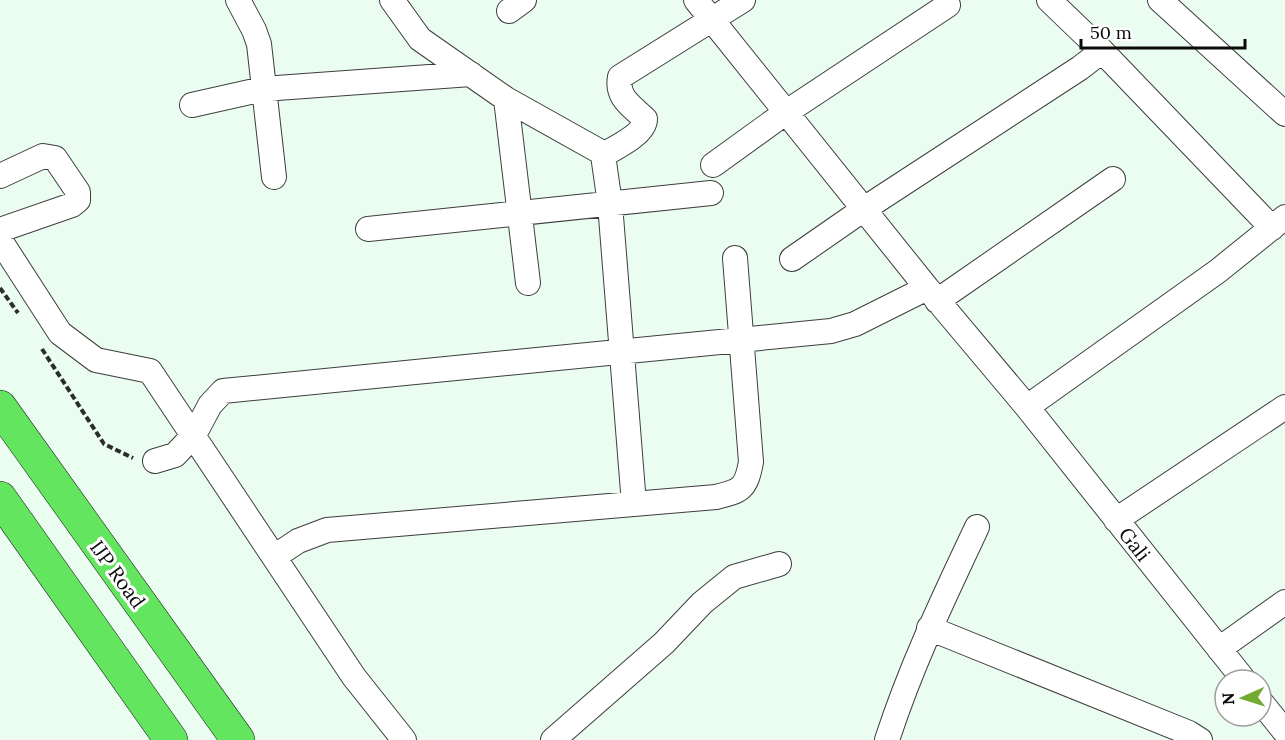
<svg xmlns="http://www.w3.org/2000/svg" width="1285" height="740" viewBox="0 0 1285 740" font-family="Lora,serif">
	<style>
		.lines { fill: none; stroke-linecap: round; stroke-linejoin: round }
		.minor-casing { stroke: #3d3d3d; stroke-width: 26 }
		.highway-casing { stroke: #1b1b1b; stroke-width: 34 }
		.path { stroke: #2c2c2c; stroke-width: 4; stroke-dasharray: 6 3; stroke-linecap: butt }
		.minor { stroke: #fff; stroke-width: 24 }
		.highway { stroke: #64e560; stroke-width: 33 }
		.labels { text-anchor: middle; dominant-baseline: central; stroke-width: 6; stroke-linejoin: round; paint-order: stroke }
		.street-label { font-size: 20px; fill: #0a0a0a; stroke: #fff }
	</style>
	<rect width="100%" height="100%" fill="#eafdf0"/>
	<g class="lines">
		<defs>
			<path id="minor" d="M238 0 254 30 259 44 274 177
				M392 0 420 39 506 99 599 151 603 155 610 204 634 504
				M696 0 927 288 1027 407 1218 271 1285 217
				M1160 0 1285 114
				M509 11 524 0
				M1102 51 1272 228
				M506 99 528 283
				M192 105 263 89 471 74
				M603 155C615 148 645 134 645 119 632 106 616 98 620 77L743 0
				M713 165 785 113 948 5
				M0 176 43 156 55 158 78 192V200L72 205 0 230
				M368 229 711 193
				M0 240 60 333 96 360 150 371 354 677 404 740
				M792 259 864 209 1080 68 1102 51 1049 0
				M937 301 1113 179
				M1027 407 1244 680
				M155 461 175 455 194 435 210 405 223 391 831 331 855 324 927 288
				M1116 520 1285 407
				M274 557 298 541 327 530 716 497C741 491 746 489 751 462L735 258
				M929 628 1189 733 1200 740
				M1219 649 1285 602
				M1261 702 1285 732
				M553 740 664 643 702 603 734 577 779 564
				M887 740C911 666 944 597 977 527"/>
			<path id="highway" d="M0 407 238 740
				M0 498 171 740"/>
		</defs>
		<use href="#minor" class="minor-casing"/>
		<use href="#highway" class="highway-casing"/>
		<path class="path" d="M0 288 18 313
			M42 349 104 444 133 458"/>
		<use href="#minor" class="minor"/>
		<use href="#highway" class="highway"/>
	</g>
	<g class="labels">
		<g class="street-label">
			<text transform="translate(1135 544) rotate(52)">Gali</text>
			<text transform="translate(118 574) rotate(54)">IJP Road</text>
		</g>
	</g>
	<g transform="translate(1243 698) rotate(267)"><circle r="28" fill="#ffffff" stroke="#9d9d9d" stroke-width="1.5"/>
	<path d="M0-4.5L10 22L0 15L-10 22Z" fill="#72ab32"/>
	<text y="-9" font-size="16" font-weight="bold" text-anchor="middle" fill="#0a0a0a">N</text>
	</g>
	<path d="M1081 39v9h164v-9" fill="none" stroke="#0a0a0a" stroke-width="3"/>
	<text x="1090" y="39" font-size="18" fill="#0a0a0a" stroke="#ffffff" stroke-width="4.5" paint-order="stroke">50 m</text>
</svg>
